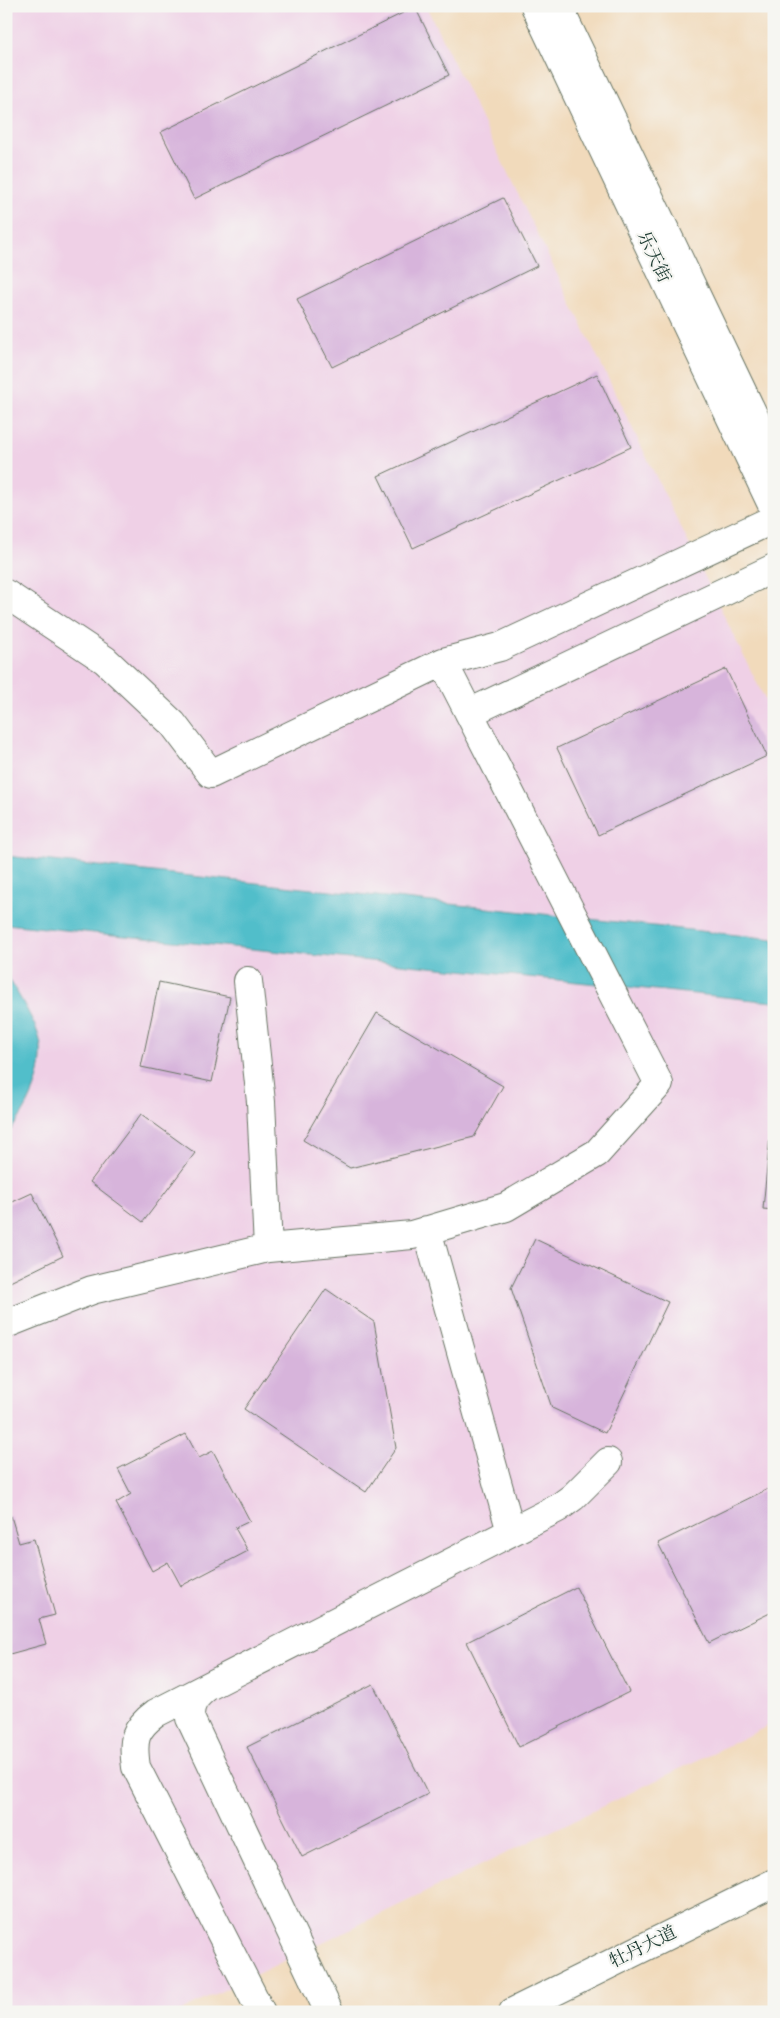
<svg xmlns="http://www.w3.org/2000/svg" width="780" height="2018" viewBox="0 0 780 2018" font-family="'IM FELL Double Pica','Noto Serif SC',serif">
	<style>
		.built { fill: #efd0e6 }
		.water { fill: #51beca; stroke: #387e7f }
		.building { fill: #d7b4db }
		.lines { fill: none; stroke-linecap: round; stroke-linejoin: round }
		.minor-casing { stroke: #687463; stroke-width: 30 }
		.major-casing { stroke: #687463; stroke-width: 30 }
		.minor { stroke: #fff; stroke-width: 28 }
		.major { stroke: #fff; stroke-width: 28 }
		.labels { text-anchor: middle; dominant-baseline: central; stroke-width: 4.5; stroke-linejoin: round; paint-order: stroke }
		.street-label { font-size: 18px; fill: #1f3d34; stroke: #f6f6f2 }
	</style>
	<rect width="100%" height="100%" fill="#f6f6f2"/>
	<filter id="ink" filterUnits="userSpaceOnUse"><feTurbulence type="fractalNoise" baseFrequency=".02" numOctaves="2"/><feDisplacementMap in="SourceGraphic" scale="10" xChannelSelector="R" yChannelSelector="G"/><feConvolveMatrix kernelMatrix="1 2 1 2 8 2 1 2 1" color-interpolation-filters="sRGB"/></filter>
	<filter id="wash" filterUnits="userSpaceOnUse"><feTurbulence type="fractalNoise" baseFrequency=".0096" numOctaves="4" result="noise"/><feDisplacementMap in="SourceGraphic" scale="20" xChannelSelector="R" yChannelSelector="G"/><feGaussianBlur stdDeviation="1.12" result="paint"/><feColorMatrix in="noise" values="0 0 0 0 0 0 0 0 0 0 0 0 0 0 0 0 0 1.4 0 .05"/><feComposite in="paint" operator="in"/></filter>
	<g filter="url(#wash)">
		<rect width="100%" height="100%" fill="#f1dabb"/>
		<path class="built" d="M6 6H426L774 718V1723L179 2012H6Z"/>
		<path class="water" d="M6 856 774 939V1002L6 924Z
			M6 973C16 992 40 1027 41 1047 43 1078 27 1113 6 1135Z"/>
		<g id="blocks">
			<path class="building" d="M415 7 449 75 194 199 161 132Z
				M503 198 537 266 332 367 297 299Z
				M597 374 631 447 413 548 378 476Z
				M726 669 767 756 598 835 557 748Z
				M159 982 230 997 212 1082 141 1067Z
				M377 1013 503 1086 474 1137 350 1168 303 1140Z
				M141 1114 195 1153 143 1222 90 1182Z
				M771 1125 774 1126V1210L763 1209Z
				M32 1193 63 1256 6 1284V1205Z
				M535 1239 668 1302 605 1433 552 1408 511 1288Z
				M326 1289 374 1322 396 1448 366 1492 244 1409Z
				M186 1434 199 1458 213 1451 250 1521 235 1528 248 1551 181 1586 168 1562 152 1571 116 1503 131 1494 118 1469Z
				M774 1486V1611L709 1643 658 1543Z
				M11 1516 19 1543 34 1539 55 1615 39 1619 46 1644 6 1655V1517Z
				M576 1587 629 1692 519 1747 467 1642Z
				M373 1684 428 1794 302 1857 247 1747Z"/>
		</g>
	</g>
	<g filter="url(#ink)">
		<use href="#blocks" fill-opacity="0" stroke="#687463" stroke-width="1"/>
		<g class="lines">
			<defs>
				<path id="minor" d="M535 6 774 509
					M558 6 774 458
					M6 594 105 660 173 724 211 774 443 662 659 1084 597 1153 506 1207 412 1235 268 1248
					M443 662 500 647 774 519
					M469 713 774 568
					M427 1230 511 1532
					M6 1324 92 1290 268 1248 261 1102 248 981
					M207 1687C196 1696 189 1703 190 1718L329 2012
					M261 2012 136 1767C132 1740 134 1729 156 1713L558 1508 573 1497 608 1462"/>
				<path id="major" d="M513 2012 774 1883"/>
			</defs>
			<use href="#minor" class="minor-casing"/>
			<use href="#major" class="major-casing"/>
			<use href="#minor" class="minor"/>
			<use href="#major" class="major"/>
		</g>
	</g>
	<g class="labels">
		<g class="street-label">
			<text transform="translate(654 257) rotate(65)">乐天街</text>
			<text transform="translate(643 1947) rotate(-26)">牡丹大道</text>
		</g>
	</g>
	<rect width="780" height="2018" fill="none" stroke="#f6f6f2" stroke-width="25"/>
</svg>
